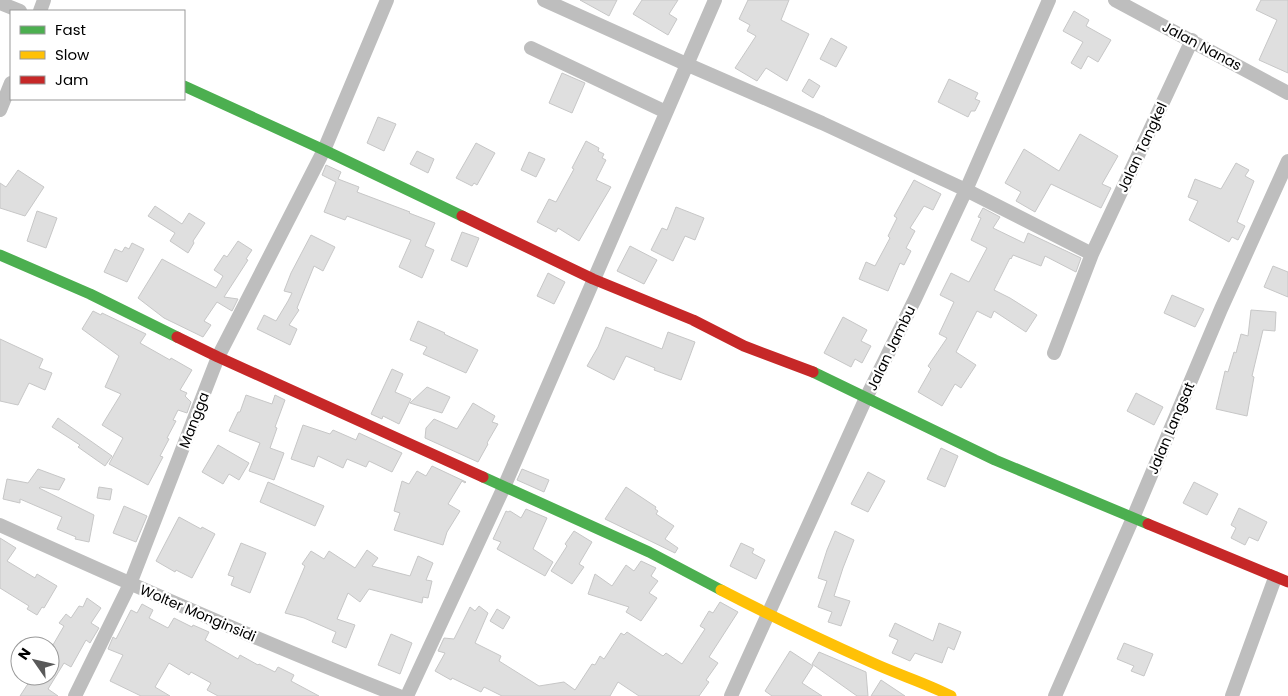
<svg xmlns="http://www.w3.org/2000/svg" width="1288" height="696" viewBox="0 0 1288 696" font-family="Poppins,sans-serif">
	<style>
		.building { fill: #dfdfdf; stroke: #c7c7c7 }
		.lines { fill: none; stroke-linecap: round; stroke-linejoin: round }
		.street { stroke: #bebebe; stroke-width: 14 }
		.fast { stroke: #4caf50; stroke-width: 11 }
		.slow { stroke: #ffc107; stroke-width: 11 }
		.jam { stroke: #c62828; stroke-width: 11 }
		.labels { text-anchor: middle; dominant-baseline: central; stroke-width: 4.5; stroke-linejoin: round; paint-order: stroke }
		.street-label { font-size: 14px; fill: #000; stroke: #fff }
	</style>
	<rect width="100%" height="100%" fill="#fff"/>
	<path class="building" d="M580 0H617L609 16Z
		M642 0H678L669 14 677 19 668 35 633 14Z
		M748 0H789L781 20 809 34 787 81 766 68 757 81 735 68 756 36 747 31 750 25 739 19Z
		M1261 0H1288V73L1259 60 1277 20 1256 10Z
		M1074 11 1089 20 1086 26 1111 40 1098 62 1088 56 1081 69 1071 63 1083 42 1063 31Z
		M831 38 847 47 836 67 820 59Z
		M562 73 585 83 572 113 549 103Z
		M809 79 820 86 813 98 802 91Z
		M949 79 978 93 975 99 980 101 975 111H971L968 117 938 102Z
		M378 117 396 124 384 151 367 143Z
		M1080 134 1118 156 1102 184 1111 188 1101 208 1051 184 1035 212 1016 201 1021 192 1005 183 1024 149 1059 171Z
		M586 141 599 148 598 151 604 154 602 158 606 160 596 180 611 187 579 241 558 228 556 232 537 222 549 199 556 202 574 169 572 168Z
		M476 143 495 153 477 185 474 183 472 186 456 178Z
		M417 151 434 159 428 173 410 164Z
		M529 152 545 159 536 177 521 170Z
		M1236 163 1249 170 1245 176 1254 181 1237 222 1245 226 1238 240 1232 237 1229 242 1189 220 1198 201 1188 197 1195 179 1221 189Z
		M326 165 341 172 338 179 359 187 357 192 410 212 409 213 435 223 425 246 434 250 422 278 399 267 411 240 347 216 345 220 324 212 336 182 322 175Z
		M18 170 44 187 25 216 0 208V183L6 187Z
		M914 180 941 194 933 210 924 206 910 228 915 231 906 248 911 251 904 265 900 263 888 291 859 279 866 262 875 266 890 238 888 236 897 218 894 216Z
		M155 206 182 224 189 213 205 223 193 241 194 243 188 253 170 241 175 233 148 216Z
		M676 207 704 218 695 240 685 236 673 261 651 250 662 228 667 230Z
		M983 208 1000 217 993 228 1024 243 1028 233 1081 258 1076 272 1045 256 1041 266 1013 255 1011 259 1010 258 994 290 1010 298 1037 315 1026 332 994 311 991 318 977 311 956 352 976 365 961 388 955 384 942 406 918 392 931 369 928 366 947 338 939 334 954 302 940 295 951 273 969 282 987 248 971 240 981 218 978 217Z
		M37 211 57 218 46 248 27 241Z
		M462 232 479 238 467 267 451 260Z
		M311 235 335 247 323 271 314 266 297 308 299 310 289 325 297 329 290 345 257 329 264 315 276 321 288 301 292 293 284 291 291 273Z
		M238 241 252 250 246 259 248 260 224 297 238 299 232 311 217 302 204 321 211 325 203 337 164 318 138 298 162 259 216 288 223 276 214 270 224 255 227 257Z
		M132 243 144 249 127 282 104 272 115 249 122 252 125 247 129 249Z
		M630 246 657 260 644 284 617 271Z
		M1273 266 1288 272V297L1264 287Z
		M548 273 565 282 554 304 537 296Z
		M1172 295 1204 309 1195 327 1164 313Z
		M1251 310 1276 312 1275 331 1263 330 1252 376 1254 377 1247 416 1216 409 1225 371 1228 372 1234 352 1236 353 1241 334 1248 336Z
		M93 311 101 315 102 313 146 334 140 343 170 360 171 358 192 370 180 390 187 393 185 396 191 402 187 413 178 410 173 420 176 421 167 438 169 439 160 456 163 457 148 485 109 464 123 438 102 425 121 394 105 387 119 356 82 329Z
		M843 317 867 330 861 341 871 346 862 363 855 359 851 367 824 353Z
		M418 321 445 333 444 334 478 350 466 373 423 354 427 347 410 340Z
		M606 327 662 349 668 332 695 342 681 380 654 370 655 368 626 356 614 380 587 366 598 347Z
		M0 339 43 359 39 368 52 373 45 390 29 383 18 405 0 401Z
		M392 369 403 374 395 392 411 399 399 424 383 416 382 419 371 414Z
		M427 387 450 397 442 413 410 403Z
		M1136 393 1163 407 1154 425 1127 411Z
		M246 395 272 404 275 395 285 400 275 427 277 428 270 448 284 453 274 480 249 471 260 443 229 431 238 412H240Z
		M473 403 495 416 492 422 498 424 487 443 488 444 478 462 425 438 426 428 434 419 457 429Z
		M58 418 112 456 105 466 78 447 80 445 52 427Z
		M303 425 330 434 333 430 356 440 359 433 402 453 392 472 369 461 366 467 347 459 343 468 318 456 314 467 291 459Z
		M218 445 249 463 239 480 229 474 223 484 202 472Z
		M941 448 958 456 945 487 927 479Z
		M432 466 466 482 465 483 462 481 448 504 460 511 447 532 443 545 394 530 400 513 394 511 402 481 409 484 417 471 426 476Z
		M38 469 65 479 59 490 40 487 39 488 94 515 89 542 75 539 76 537 57 529 62 517 20 499V503L3 499 7 479 28 483Z
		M522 469 549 480 544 492 517 480Z
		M868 472 885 481 868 512 851 504Z
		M268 482 324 506 315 526 260 502Z
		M1194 482 1218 494 1207 515 1183 503Z
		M99 487 112 489 110 500 97 498Z
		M626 487 656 507 655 509 658 511 656 514 674 526 665 539 678 548 675 553 605 519Z
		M124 506 147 516 136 542 113 533Z
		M1239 508 1267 522 1258 541 1249 537 1245 545 1231 538 1236 528 1231 525Z
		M526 509 547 518 533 549 553 562 545 576 497 549 501 542 493 539 506 511 508 512 510 511 521 518Z
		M179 517 201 529 202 527 215 534 192 578 176 570 175 572 156 561Z
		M574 531 592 542 579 564 584 567 572 584 551 571 567 546 565 544Z
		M835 531 854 540 843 568 834 596 850 601 841 626 828 622 832 612 818 607 827 581 818 578 827 550Z
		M0 538 16 548 7 561 35 578 37 574 57 586 44 608 42 607 37 615 27 609 29 606 0 588Z
		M241 543 266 553 250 593 231 585 234 577 228 575Z
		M741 543 754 549 752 553 765 560 756 579 730 566Z
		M367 550 378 558 372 566 410 576 418 556 433 563 426 580 432 581 428 598 423 597 422 603 369 589 360 602 348 593 337 619 355 625 346 648 332 642 336 632 304 618 285 613 305 566 302 564 311 551 324 559 329 551 355 568Z
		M641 561 656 568 651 576 658 581 649 593 657 598 641 621 626 612 629 607 588 594 595 574 612 586 626 565 634 571Z
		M87 598 101 608 91 623 99 628 90 643 86 640 71 667 64 663 48 689 58 696H20L33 676H50V650L64 626 59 623 66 614 71 618 79 606 83 607Z
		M720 602 738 612 709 657 718 663 706 680 709 682 699 696H639L618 682 610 696H502L484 687 481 692 452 678 451 680 435 671 445 653 438 651 444 638 454 639 470 607 475 611 479 606 488 613 475 643 501 656 499 661 539 686 564 682 575 690 592 664 595 665 600 656 604 659 621 633 624 635 627 632 663 656 666 653 682 664 705 629 700 626 709 611 713 613Z
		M142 604 153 610 149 618 168 628 174 618 192 627 193 625 209 632 205 640 238 659 240 655 258 665 259 664 275 672 278 667 294 675 291 681 319 696H218L207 690 211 683 191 672 189 675 169 663 155 687 170 696H141L110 681 123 655 108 649 113 637 116 639 131 610 137 613Z
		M497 609 510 617 503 629 490 621Z
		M895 623 933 641 939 623 961 632 954 650 948 647 942 663 915 653 910 661 892 653 898 640 889 636Z
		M391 634 412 643 400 674 378 665Z
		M1124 643 1153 654 1144 676 1131 671 1134 666 1117 659Z
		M790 651 813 666 802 683 822 696H772L765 691Z
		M819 652 866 672 868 696H857L812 664Z
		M881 680 905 696H871Z"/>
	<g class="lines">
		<path class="street" d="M544 0 686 64 822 123 966 190 1092 254
			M1115 0 1288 93
			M0 3 20 11
			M40 11 44 0
			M531 48 666 112
			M0 110 11 83
			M1054 353 1092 254 1192 40
			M0 525C132 585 264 643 399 696
			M75 696 130 584 218 357 324 150 387 0
			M407 696 504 487 715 0
			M731 696 866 398 915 299 966 190 1049 0
			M1055 696 1133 518 1221 309 1288 161
			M1232 696 1275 578"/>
		<path class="fast" d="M184 86 324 150 462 216
			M0 255 90 294 177 337
			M813 372 995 460 1148 524
			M483 477 649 552 721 590"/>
		<path class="slow" d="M721 590C771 616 822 640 873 663 899 675 926 683 951 696"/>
		<path class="jam" d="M462 216 593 279 693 320 744 346 813 372
			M177 337 218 357 483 477
			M1148 524 1288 582"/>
	</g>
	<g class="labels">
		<g class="street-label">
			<text transform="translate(1202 46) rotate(28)">Jalan Nanas</text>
			<text transform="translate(1142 147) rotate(-65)">Jalan Tangkel</text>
			<text transform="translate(891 348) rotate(-64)">Jalan Jambu</text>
			<text transform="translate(194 420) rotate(-69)">Mangga</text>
			<text transform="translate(1171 428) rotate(-67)">Jalan Langsat</text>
			<text transform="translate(198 613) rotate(23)">Wolter Monginsidi</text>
		</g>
	</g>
	<rect x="10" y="10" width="175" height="90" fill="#ffffff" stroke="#999999"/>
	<rect x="20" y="26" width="25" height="8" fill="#4caf50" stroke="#999999"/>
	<text x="55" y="35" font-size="15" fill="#000000">Fast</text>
	<rect x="20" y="51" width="25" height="8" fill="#ffc107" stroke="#999999"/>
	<text x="55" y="60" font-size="15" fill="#000000">Slow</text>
	<rect x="20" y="76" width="25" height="8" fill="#c62828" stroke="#999999"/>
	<text x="55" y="85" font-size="15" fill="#000000">Jam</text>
	<g transform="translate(35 661) rotate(304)"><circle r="24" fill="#ffffff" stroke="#999999"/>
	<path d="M0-4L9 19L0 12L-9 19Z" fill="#595959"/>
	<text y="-8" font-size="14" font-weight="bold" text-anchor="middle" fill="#000000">N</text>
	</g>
</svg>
